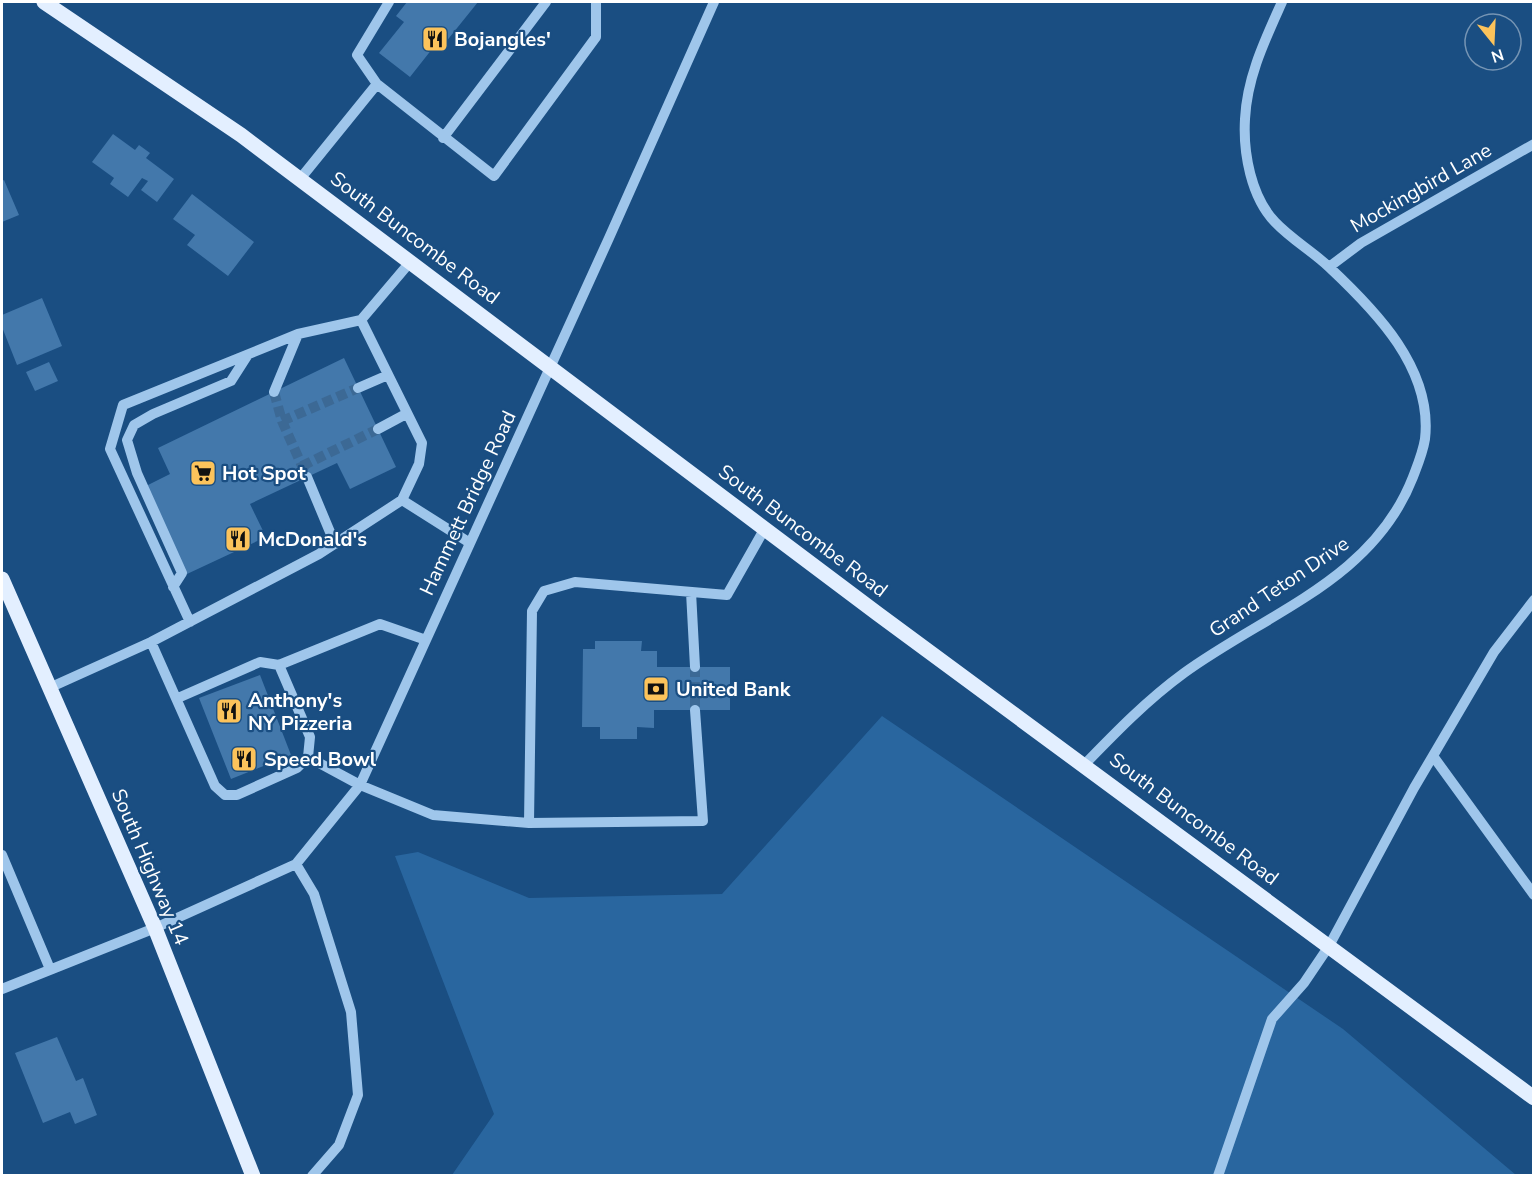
<svg xmlns="http://www.w3.org/2000/svg" width="1535" height="1177" viewBox="0 0 1535 1177" font-family="'Nunito Sans',sans-serif">
	<style>
		.green { fill: #29669f }
		.building { fill: #4378ab }
		.lines { fill: none; stroke-linecap: round; stroke-linejoin: round }
		.minor-tunnel { stroke: #3c6995; stroke-width: 10; stroke-dasharray: 10 5; stroke-linecap: butt }
		.minor { stroke: #9fc6eb; stroke-width: 10 }
		.major { stroke: #e3efff; stroke-width: 15 }
		.labels { text-anchor: middle; dominant-baseline: central; stroke-width: 4.5; stroke-linejoin: round; paint-order: stroke }
		.poi-label { font-size: 20px; font-weight: bold; fill: #fff; stroke: #1a4e82; text-anchor: start }
		.street-label { font-size: 20px; fill: #fff; stroke: #1a4e82 }
	</style>
	<rect width="100%" height="100%" fill="#1a4e82"/>
	<path class="green" d="M882 716 1343 1029 1516 1175H452L494 1114 395 856 418 852 529 898 722 894Z"/>
	<path class="building" d="M407 2H478L441 48 436 44 410 77 379 53 404 22 396 16Z
		M113 134 135 150 139 145 150 153 146 158 174 179 157 202 141 190 148 181 142 178 128 197 110 184 114 178 92 162Z
		M4 180 19 215 2 222V181Z
		M192 194 254 242 228 276 187 245 195 235 173 219Z
		M42 298 62 346 17 365 2 327V315Z
		M344 358 396 467 350 489 337 463 250 504 266 537 187 574 146 486 170 474 158 448Z
		M49 362 58 381 35 391 26 372Z
		M595 641H642L641 651H657V667H730V710H654V728L637 727V739H600V727H582L583 649H595Z
		M260 675 291 755 231 779 199 698Z
		M57 1037 76 1081 83 1078 97 1115 75 1124 70 1112 43 1123 15 1053Z"/>
	<g class="lines">
		<path class="minor-tunnel" d="M274 392 282 421 307 477
			M282 421 358 388
			M302 466 378 429
			M695 667V710"/>
		<path class="minor" d="M377 84 357 55 389 2
			M443 138 546 2
			M300 179 377 84 494 176 596 37V2
			M1329 267 1361 243 1534 144
			M361 320 422 443 419 464 402 500
			M358 388 388 375
			M274 392 298 334
			M378 429 406 414
			M307 477 335 544
			M173 587 182 573 137 473 127 440 134 425 153 414 231 381 247 356
			M691 592 695 667
			M190 622 110 449 123 405 298 334 361 320 411 261
			M151 642 215 786 225 795H237L297 768 308 757 310 737 279 665
			M49 688 151 642 319 554 402 500 470 543
			M178 698 260 662 279 665 380 624 426 640
			M1433 756 1534 895
			M308 757 360 785 433 815 529 823 703 821 695 710
			M1085 764C1116 732 1147 700 1184 673 1268 612 1373 580 1413 477 1418 464 1423 452 1425 439 1433 369 1376 311 1329 267 1312 251 1291 239 1275 222 1251 197 1243 153 1245 119 1247 77 1265 40 1282 2
			M529 823 532 611 544 591 575 582 727 595 765 528
			M2 855 50 969
			M296 864 314 894 351 1012 358 1095 339 1145 312 1176
			M2 989 155 928 296 864 360 785 609 238 714 2
			M1218 1176 1272 1019 1304 983 1329 946 1414 788 1494 652 1534 600"/>
		<path class="major" d="M44 2 241 135 878 614 1534 1098
			M2 579 155 928 253 1176"/>
	</g>
	<defs>
		<symbol id="restaurant-square" viewBox="-11 -11 22 22"><rect x="-9" y="-9" width="18" height="18" rx="4" fill="#fcc35b" stroke="#1a4e82"/><path d="M-5-6h1v4h1v-4h1v4h1v-4h1v5L-1.5 .5V6h-2V.5L-5-1ZM5-6V6H3V1.5H1.5Q1.5-4 5-6Z" fill="#111"/></symbol>
		<symbol id="supermarket-square" viewBox="-11 -11 22 22"><rect x="-9" y="-9" width="18" height="18" rx="4" fill="#fcc35b" stroke="#1a4e82"/><path d="M-6-5.5h2.5l.6 2H6L4.5 2H-2.5L-4.4-4H-6ZM-1.5 3.2a1.3 1.3 0 1 0 .1 0ZM3 3.2a1.3 1.3 0 1 0 .1 0Z" fill="#111"/></symbol>
		<symbol id="bank-square" viewBox="-11 -11 22 22"><rect x="-9" y="-9" width="18" height="18" rx="4" fill="#fcc35b" stroke="#1a4e82"/><path d="M-6-4H6V4H-6ZM0-2.3a2.3 2.3 0 1 0 0 4.6a2.3 2.3 0 1 0 0-4.6Z" fill="#111"/></symbol>
	</defs>
	<g fill-rule="evenodd">
		<use href="#restaurant-square" x="420" y="24" width="30" height="30"/>
		<use href="#supermarket-square" x="188" y="458" width="30" height="30"/>
		<use href="#restaurant-square" x="223" y="524" width="30" height="30"/>
		<use href="#bank-square" x="641" y="674" width="30" height="30"/>
		<use href="#restaurant-square" x="214" y="696" width="30" height="30"/>
		<use href="#restaurant-square" x="229" y="744" width="30" height="30"/>
	</g>
	<g class="labels">
		<g class="poi-label">
			<text x="454" y="39">Bojangles'</text>
			<text x="222" y="473">Hot Spot</text>
			<text x="258" y="539">McDonald's</text>
			<text x="676" y="689">United Bank</text>
			<text x="248" y="700">Anthony's<tspan x="248" dy="23">NY Pizzeria</tspan></text>
			<text x="264" y="759">Speed Bowl</text>
		</g>
		<g class="street-label">
			<text transform="translate(1421 188) rotate(-30)">Mockingbird Lane</text>
			<text transform="translate(415 238) rotate(37)">South Buncombe Road</text>
			<text transform="translate(468 503) rotate(-65)">Hammett Bridge Road</text>
			<text transform="translate(803 531) rotate(37)">South Buncombe Road</text>
			<text transform="translate(1279 587) rotate(-34)">Grand Teton Drive</text>
			<text transform="translate(1194 819) rotate(37)">South Buncombe Road</text>
			<text transform="translate(150 867) rotate(67)">South Highway 14</text>
		</g>
	</g>
	<rect width="1535" height="1177" fill="none" stroke="#ffffff" stroke-width="6"/>
	<g transform="translate(1493 42) rotate(162)"><circle r="28" fill="#1a4e82" stroke="#7695b4" stroke-width="1.5"/>
	<path d="M0-4.5L10 22L0 15L-10 22Z" fill="#fcc35b"/>
	<text y="-9" font-size="16" font-weight="bold" text-anchor="middle" fill="#ffffff">N</text>
	</g>
</svg>
